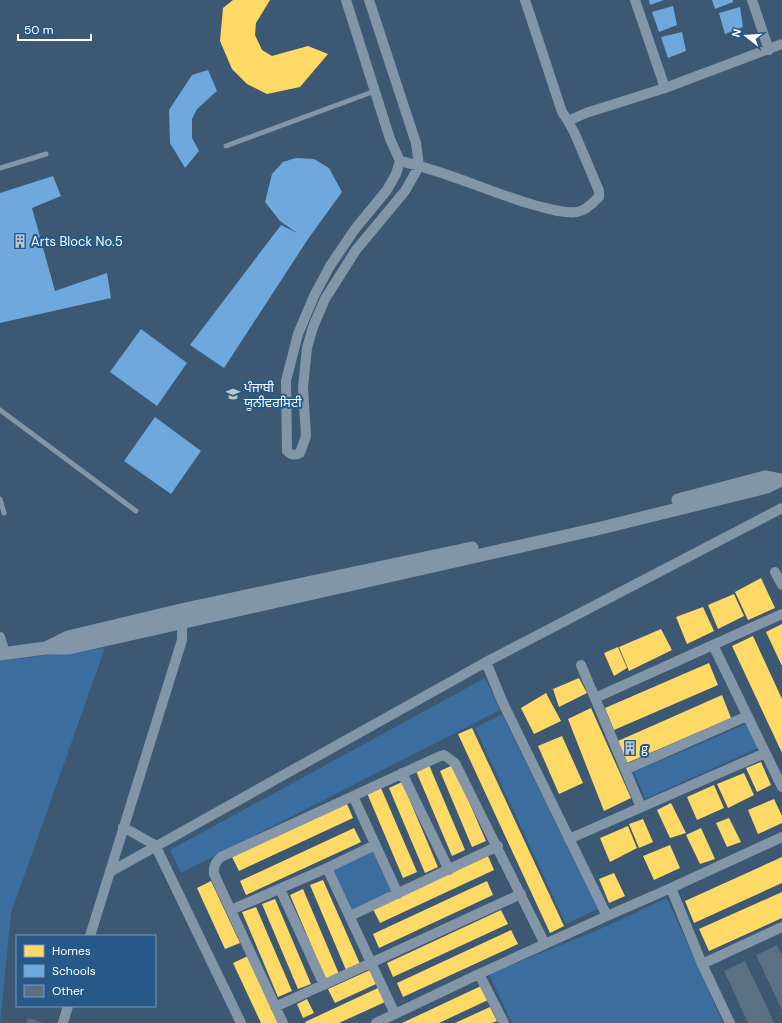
<svg xmlns="http://www.w3.org/2000/svg" width="782" height="1023" viewBox="0 0 782 1023" font-family="'DM Sans','Noto Sans Gurmukhi',sans-serif">
	<style>
		.green { fill: #3b6e9f }
		.homes { fill: #ffd966 }
		.schools { fill: #6fa8dc }
		.building { fill: #5a7085 }
		.lines { fill: none; stroke-linecap: round; stroke-linejoin: round }
		.service { stroke: #8396a7; stroke-width: 5 }
		.minor { stroke: #8396a7; stroke-width: 10 }
		.tertiary { stroke: #8396a7; stroke-width: 13 }
		.labels { text-anchor: middle; dominant-baseline: central; stroke-width: 4; stroke-linejoin: round; paint-order: stroke }
		.poi-label { font-size: 13px; fill: #fff; stroke: #265989; text-anchor: start }
	</style>
	<rect width="100%" height="100%" fill="#3c5873"/>
	<path class="green" d="M105 648 11 913 0 1023V661Z
		M485 678 500 710 181 873 170 850Z
		M502 714 598 909 566 924 475 728Z
		M746 724 758 748 645 799 634 772Z
		M373 850 393 892 352 911 333 869Z
		M667 898 723 1023H512L489 974 598 930Z"/>
	<path class="homes" d="M233 0H270L256 23 255 35 262 50 272 56 308 46 328 54 300 87 267 94 247 84 232 69 220 41 223 8Z
		M761 578 775 608 748 620 735 592Z
		M734 594 744 616 718 629 708 605Z
		M703 607 714 631 687 644 676 617Z
		M782 624V666L766 632Z
		M661 629 672 650 629 671 619 647Z
		M753 636 782 699V753L732 646Z
		M618 647 627 668 614 676 604 653Z
		M709 663 718 685 614 730 605 708Z
		M579 678 587 693 559 707 553 689Z
		M546 693 561 721 534 734 521 708Z
		M722 695 731 718 627 763 618 741Z
		M591 708 631 798 604 811 568 719Z
		M472 728 564 926 550 933 458 734Z
		M562 736 583 783 559 794 538 746Z
		M761 762 771 785 757 792 746 768Z
		M429 765 465 850 452 856 416 771Z
		M453 765 486 841 472 847 440 771Z
		M744 773 754 795 728 808 717 784Z
		M402 782 438 867 425 873 389 788Z
		M714 785 724 808 697 820 687 797Z
		M381 788 417 872 403 878 367 793Z
		M774 799 782 816V823L758 834 748 810Z
		M671 803 686 833 670 838 657 810Z
		M347 804 353 818 239 871 232 857Z
		M729 818 741 842 727 847 716 823Z
		M643 819 653 842 639 848 629 824Z
		M628 826 637 848 610 862 600 838Z
		M354 828 361 842 246 895 240 881Z
		M701 828 715 859 700 864 686 835Z
		M670 845 680 868 654 880 643 856Z
		M488 856 494 870 380 923 373 909Z
		M782 857V883L694 923 685 901Z
		M614 873 625 896 609 903 599 879Z
		M323 880 360 964 346 970 310 885Z
		M211 881 240 943 225 949 197 888Z
		M487 881 493 895 379 948 373 934Z
		M303 889 339 974 326 980 290 895Z
		M782 892V918L709 951 699 929Z
		M275 899 311 984 298 989 262 904Z
		M256 907 292 991 278 997 242 912Z
		M501 910 508 924 393 977 387 963Z
		M511 930 518 944 403 997 397 983Z
		M248 956 279 1023H261L233 963Z
		M370 970 376 984 335 1003 328 989Z
		M481 986 488 1000 439 1023H402Z
		M378 988 385 1002 339 1023H306L305 1022Z
		M307 999 314 1013 303 1018 297 1004Z
		M490 1007 497 1021 492 1023H455Z"/>
	<path class="schools" d="M649 0H664L650 5Z
		M712 0H733V2L715 9Z
		M673 6 677 25 659 32 652 12Z
		M740 7 743 27 725 34 719 13Z
		M682 32 686 51 668 58 661 37Z
		M208 70 217 91 197 109 192 119V138L199 151 185 168 170 143 169 110 192 75Z
		M296 158 314 159 329 168 342 192 308 239 224 368 190 345 281 225 297 233 280 221 265 202 272 174 283 162Z
		M53 176 61 196 32 208 55 291 107 273 111 298 0 323V193Z
		M141 329 187 363 157 406 110 372Z
		M155 417 201 451 171 494 124 461Z"/>
	<path class="building" d="M777 945 782 955V1010L756 955Z
		M745 961 766 1005 774 1023H748L731 986 724 971Z
		M28 1018 44 1023H26Z"/>
	<g class="lines">
		<path class="service" d="M226 146 375 91
			M0 168 46 154
			M0 410 136 511
			M0 499 4 513"/>
		<path class="minor" d="M346 0 390 139 400 161 396 174 387 190 355 229 330 266 314 296 298 334 286 381 287 451C291 455 294 456 300 453L306 436 303 387 307 348 313 327 325 299 356 250 405 191 413 177 419 166 416 143 369 0
			M525 0 562 112 568 121
			M635 0 665 88 782 44
			M752 0 769 50
			M400 161C446 171 489 192 534 205 547 208 563 214 577 212 586 211 592 203 599 197V191L575 134 568 121 586 113 665 88
			M775 572 782 585
			M0 637 5 653
			M713 645 782 787
			M486 662 502 701 607 916 479 974 504 1023
			M581 665 641 807
			M595 698 782 614
			M625 770 747 716
			M402 773 449 870
			M353 796 398 894
			M123 827 155 845 241 1023
			M569 839 765 753
			M327 868 375 845
			M110 872 486 662 782 508
			M671 888 782 837
			M280 889 324 985
			M231 910 327 868 395 1014
			M350 916 498 846
			M607 916 671 888 702 964 730 1023
			M90 936 182 640V616
			M702 964 782 927
			M275 1007 521 894
			M63 1023 68 1006
			M283 1023 214 874C213 867 215 862 221 857L438 757 444 755 455 763 545 944
			M376 1023 479 974"/>
		<path class="tertiary" d="M678 500 765 477 781 480
			M46 648 68 637 181 610 472 548
			M0 654 46 648H69L601 528 767 487 781 480"/>
	</g>
	<defs>
		<symbol id="building-bare" viewBox="-9 -9 18 18"><path d="M-4-6H4V6H1V3H-1V6H-4ZM-2.5-4.3h1.7v1.8h-1.7ZM.8-4.3h1.7v1.8H.8ZM-2.5-1h1.7V.8h-1.7ZM.8-1h1.7V.8H.8Z" fill="#bbc5ce" stroke="#265989" stroke-width="2.5" paint-order="stroke"/></symbol>
		<symbol id="university-bare" viewBox="-9 -9 18 18"><path d="M0-5L7-2L0 1L-7-2ZM-4 1L0 2.5L4 1V4Q0 6-4 4Z" fill="#bbc5ce" stroke="#265989" stroke-width="2.5" paint-order="stroke"/></symbol>
	</defs>
	<g fill-rule="evenodd">
		<use href="#building-bare" x="10" y="231" width="20" height="20"/>
		<use href="#university-bare" x="223" y="384" width="20" height="20"/>
		<use href="#building-bare" x="620" y="738" width="20" height="20"/>
	</g>
	<g class="labels">
		<g class="poi-label">
			<text x="31" y="241">Arts Block No.5</text>
			<text x="244" y="387">ਪੰਜਾਬੀ<tspan x="244" dy="15">ਯੂਨੀਵਰਸਿਟੀ</tspan></text>
			<text x="641" y="748">g</text>
		</g>
	</g>
	<rect x="16" y="935" width="140" height="72" fill="#265989" stroke="#7d9bb8"/>
	<rect x="24" y="945" width="20" height="12" fill="#ffd966" stroke="#7d9bb8"/>
	<text x="52" y="955" font-size="12" fill="#ffffff">Homes</text>
	<rect x="24" y="965" width="20" height="12" fill="#6fa8dc" stroke="#7d9bb8"/>
	<text x="52" y="975" font-size="12" fill="#ffffff">Schools</text>
	<rect x="24" y="985" width="20" height="12" fill="#5a7085" stroke="#7d9bb8"/>
	<text x="52" y="995" font-size="12" fill="#ffffff">Other</text>
	<g transform="translate(746 36) rotate(287)" stroke="#265989" stroke-width="3" paint-order="stroke">
	<path d="M0-3L7 15L0 10L-7 15Z" fill="#ffffff"/>
	<text y="-6" font-size="11" font-weight="bold" text-anchor="middle" fill="#ffffff">N</text>
	</g>
	<path d="M18 34v6h73v-6" fill="none" stroke="#ffffff" stroke-width="2"/>
	<text x="24" y="34" font-size="12" fill="#ffffff" stroke="#265989" stroke-width="3" paint-order="stroke">50 m</text>
</svg>
